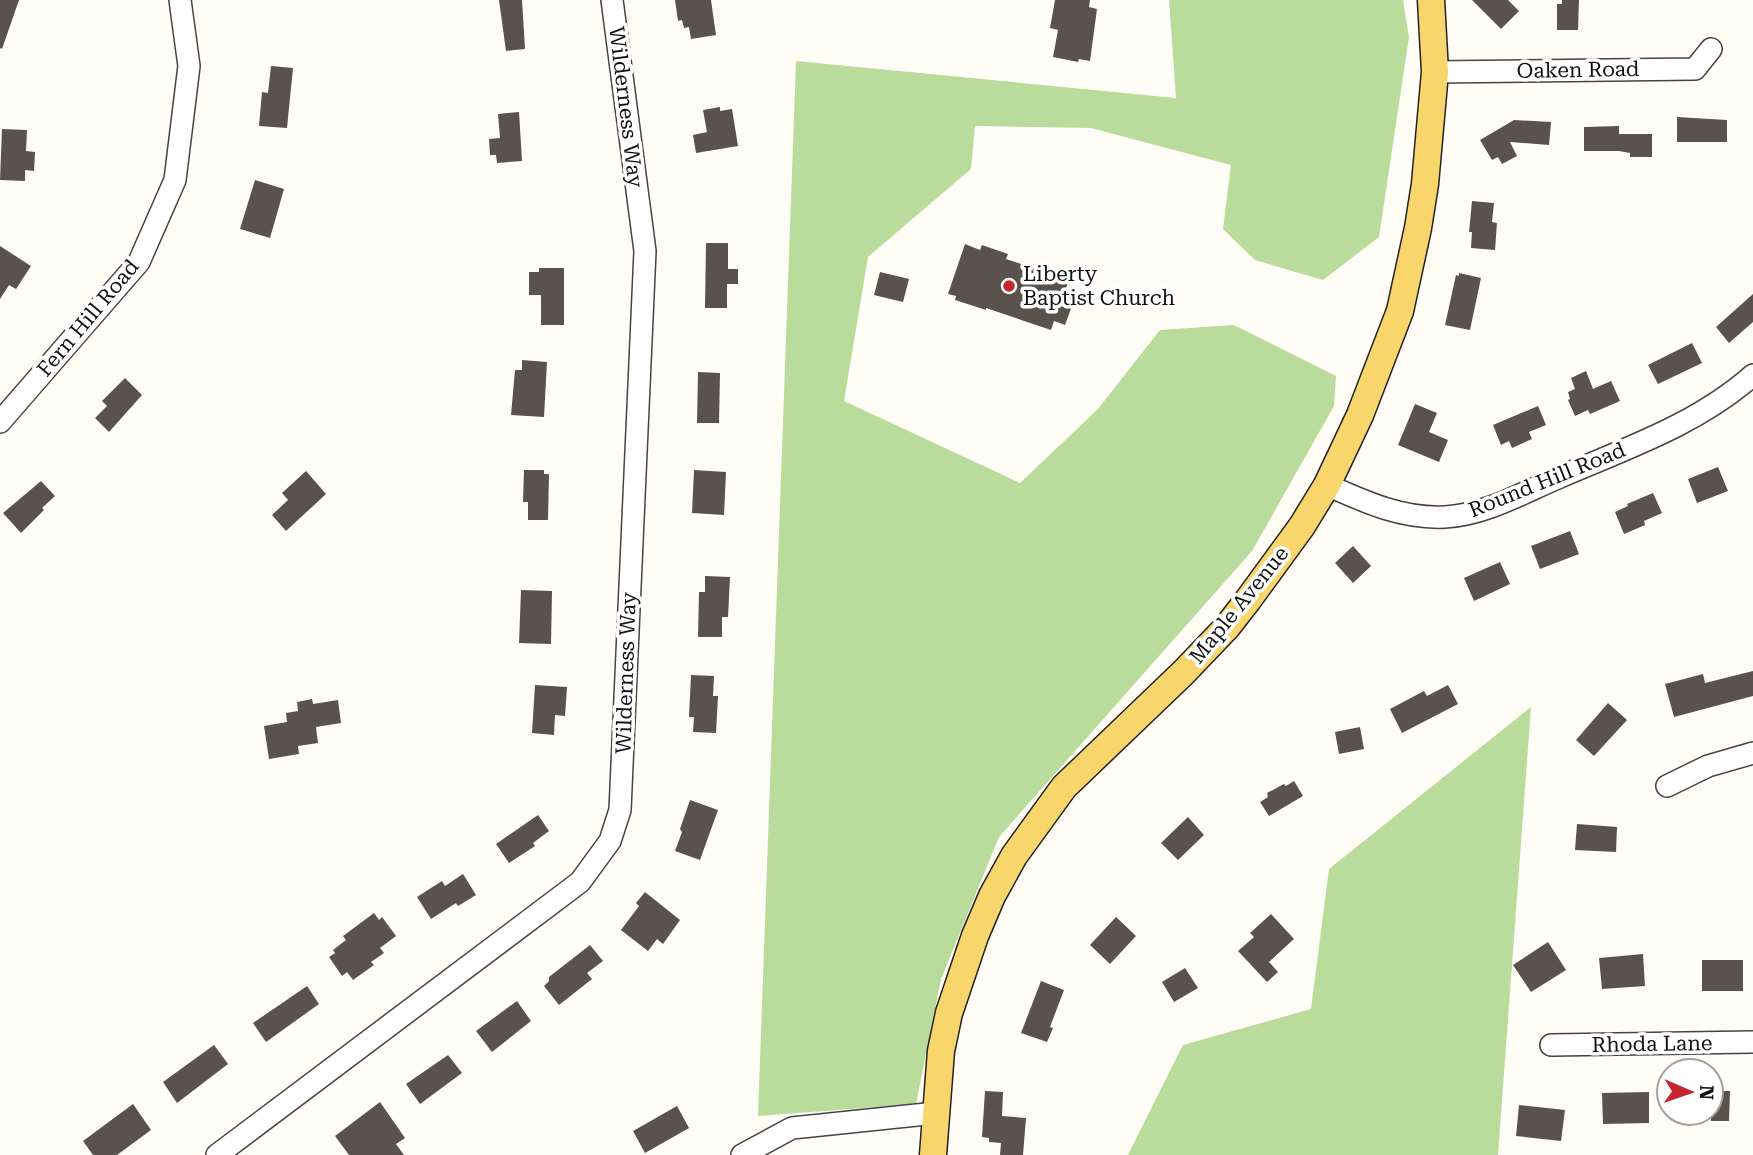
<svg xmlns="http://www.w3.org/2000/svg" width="1753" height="1155" viewBox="0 0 1753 1155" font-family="'Roboto Serif',serif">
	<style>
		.forest { fill: #b9dc9c }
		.building { fill: #5a524d }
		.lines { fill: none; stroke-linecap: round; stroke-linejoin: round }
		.minor-casing { stroke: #444; stroke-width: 24 }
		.major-casing { stroke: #222; stroke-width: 29 }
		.minor { stroke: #fff; stroke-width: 21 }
		.major { stroke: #f9d66b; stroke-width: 26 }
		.poi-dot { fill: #c4262e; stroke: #fff; stroke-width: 2.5 }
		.labels { text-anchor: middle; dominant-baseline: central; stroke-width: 7; stroke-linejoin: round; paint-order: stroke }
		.street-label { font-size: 21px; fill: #111; stroke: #fff }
		.poi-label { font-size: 21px; fill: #111; stroke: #fff; text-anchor: start }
	</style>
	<rect width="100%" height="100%" fill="#fffdf5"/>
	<path class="forest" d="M1169 0H1403L1409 37 1379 237 1323 280 1255 260 1223 229 1231 165 1091 128 975 126 971 169 868 257 844 401 1020 483 1098 409 1160 330 1234 325 1336 376 1334 406 1252 551 999 837 941 979 916 1104 758 1116 796 61 1176 98Z
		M1531 707 1498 1155H1128L1183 1045 1311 1009 1329 869Z"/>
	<path class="building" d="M0 0H19L2 49 0 48Z
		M499 0H522L525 49 506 51Z
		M675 0H711L716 35 691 39 689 27 684 28 682 20 678 21Z
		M1055 0H1090L1089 7 1097 9 1090 61 1079 59 1078 62 1053 57 1058 30 1050 28Z
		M1472 0H1508L1519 11 1501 29Z
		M1562 0H1579L1578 30H1557V4H1562Z
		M271 66 293 68 287 128 259 126 262 92 268 93Z
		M720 107V111L732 109 738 146 696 153 693 135 707 132 703 110Z
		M519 112 522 161 497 163 496 155H490L489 139 500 138 498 114Z
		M1677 117 1727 120V142H1677Z
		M1514 120 1551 122 1549 145 1510 142 1517 156 1502 164 1498 157 1492 160 1480 140Z
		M1619 126V134H1652V157H1630V153L1619 151H1584V127Z
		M2 129 27 130 26 151 35 152 34 171 25 170V181L0 180Z
		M255 180 284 189 270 238 240 229Z
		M1472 201 1494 203 1492 222 1497 223 1495 250 1471 248 1472 232H1469Z
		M706 243H728V269H738V284H727V308H705Z
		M965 244 980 250 982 245 1008 254 1006 259 1069 280 1066 288 1077 292 1065 325 1054 321 1051 330 986 308V310L955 300 956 296 948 294Z
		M0 246 31 266 16 289 9 285 0 299Z
		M539 268H564V325H541V295H529V272H539Z
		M880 272 909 279 903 302 874 295Z
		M1459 273 1481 278 1470 330 1445 325 1456 275 1459 276Z
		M1753 294V322L1729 343 1716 327Z
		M1692 343 1702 363 1658 384 1648 365Z
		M522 360 547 362 544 417 511 415 515 370H522Z
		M1586 371 1593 389 1611 381 1620 401 1590 414 1588 410 1575 416 1568 400 1570 399 1568 392 1575 389 1571 378Z
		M698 372 720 373 719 423H697Z
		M125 378 142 395 109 432 95 418 107 406 102 401Z
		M1415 404 1437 413 1429 432 1448 440 1439 462 1398 445Z
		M1538 406 1546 425 1529 432 1532 439 1512 448 1509 441 1501 445 1493 425Z
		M1718 467 1728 491 1697 503 1688 479Z
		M524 470H544V474H549L548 520H528V502H523Z
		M694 470 726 472 724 515 692 513Z
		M306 471 326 494 286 531 272 515 288 500 282 493Z
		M41 481 55 496 42 508 44 510 21 533 3 513Z
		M1653 493 1662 513 1644 521 1645 525 1624 534 1615 512 1628 506 1627 504Z
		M1570 531 1579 554 1540 569 1531 546Z
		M1353 546 1371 566 1353 583 1335 563Z
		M1500 562 1510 584 1474 601 1464 578Z
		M705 576 730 577 728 617H722V637H698L699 592H705Z
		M521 590 552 591 551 644 519 643Z
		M1753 671V696L1674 717 1665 684 1703 674 1705 683Z
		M691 675 714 676 713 696H718L716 733 693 732 694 717H689Z
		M535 685 567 687 565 716 555 715 554 735 532 733Z
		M1448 685 1458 704 1402 733 1390 709 1424 691 1427 696Z
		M312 699 313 704 338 700 341 723 316 727 318 743 298 746 299 754 269 759 264 726 287 722 286 713 298 711 297 702Z
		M1608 703 1627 720 1594 756 1576 740Z
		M1360 727 1364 749 1339 754 1335 732Z
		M1294 781 1303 796 1269 816 1260 802 1268 797 1267 793 1284 784 1286 786Z
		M690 800 718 810 700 860 675 851 682 832 680 829Z
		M538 815 549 831 533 843 535 846 509 863 496 844Z
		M1188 817 1204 835 1178 860 1161 843Z
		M1577 824 1617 827 1616 852 1575 850Z
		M463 874 476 895 458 906 456 903 431 919 417 897 442 881 445 886Z
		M645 892 680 920 663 944 657 939 648 951 621 930 639 906 636 903Z
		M374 913 379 920 382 917 396 936 380 948 384 953 371 962 374 965 353 980 347 972 342 976 329 957 335 953 333 950 346 940 343 936Z
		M1271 914 1294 939 1269 962 1278 972 1267 982 1238 951 1254 937 1250 933Z
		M1116 917 1136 936 1110 964 1090 945Z
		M1548 942 1566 970 1531 992 1513 965Z
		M590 945 603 961 587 973 592 979 559 1005 544 986 549 981V977Z
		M1643 954 1645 986 1602 989 1599 958Z
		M1702 960H1743V991H1702Z
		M1185 968 1198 988 1174 1002 1162 982Z
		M1041 981 1064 990 1050 1027 1053 1028 1047 1042 1021 1033Z
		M307 986 319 1004 266 1042 253 1023Z
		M517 1001 531 1021 492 1052 476 1031Z
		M214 1045 228 1064 177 1103 163 1082Z
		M448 1055 462 1073 420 1104 406 1084Z
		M985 1091 1003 1092 1002 1116 1026 1118 1023 1155H1000L1001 1143 989 1142V1138L982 1137Z
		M1711 1091H1730L1729 1121H1711Z
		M1649 1092V1123L1603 1124 1602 1093Z
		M380 1102 405 1138 396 1144 404 1155H349L335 1136Z
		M133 1104 151 1130 117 1155H93L83 1141Z
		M1519 1105 1565 1110 1561 1141 1516 1136Z
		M677 1106 689 1128 645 1153 633 1131Z"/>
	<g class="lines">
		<defs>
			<path id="minor" d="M1435 72 1695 69 1711 49
				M0 422 139 262 175 180 189 66 180 0
				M1327 485C1365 502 1402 519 1445 517 1485 515 1524 492 1560 477 1627 448 1698 424 1753 375
				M1667 786 1708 766 1753 753
				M1551 1045 1753 1042
				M217 1155 580 882 610 841 620 810 645 251 612 0
				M742 1155 792 1128 936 1113"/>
			<path id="major" d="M933 1155 941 1051 949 1013 975 936 992 896 1014 856 1064 787 1183 673 1227 627 1248 600 1302 526 1327 485 1360 415 1400 311 1418 228 1425 184 1435 72 1431 0"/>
		</defs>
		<use href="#minor" class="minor-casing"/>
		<use href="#major" class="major-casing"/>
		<use href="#minor" class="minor"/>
		<use href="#major" class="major"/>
	</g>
	<circle class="poi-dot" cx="1009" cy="286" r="7"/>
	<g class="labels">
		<g class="street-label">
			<text transform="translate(1578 70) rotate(-1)">Oaken Road</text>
			<text transform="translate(626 107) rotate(83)">Wilderness Way</text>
			<text transform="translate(88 318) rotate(-50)">Fern Hill Road</text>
			<text transform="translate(1547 480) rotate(-22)">Round Hill Road</text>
			<text transform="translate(1239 605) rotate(-51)">Maple Avenue</text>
			<text transform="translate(626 673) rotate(-88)">Wilderness Way</text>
			<text transform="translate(1652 1044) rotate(-1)">Rhoda Lane</text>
		</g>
		<g class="poi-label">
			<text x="1023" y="274">Liberty<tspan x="1023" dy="24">Baptist Church</tspan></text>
		</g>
	</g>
	<g transform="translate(1690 1092) rotate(92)"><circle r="33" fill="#ffffff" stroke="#a0a0a0" stroke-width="2"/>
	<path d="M0-5L12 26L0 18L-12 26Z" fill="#c4262e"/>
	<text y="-10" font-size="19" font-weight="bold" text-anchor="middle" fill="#111111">N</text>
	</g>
</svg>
